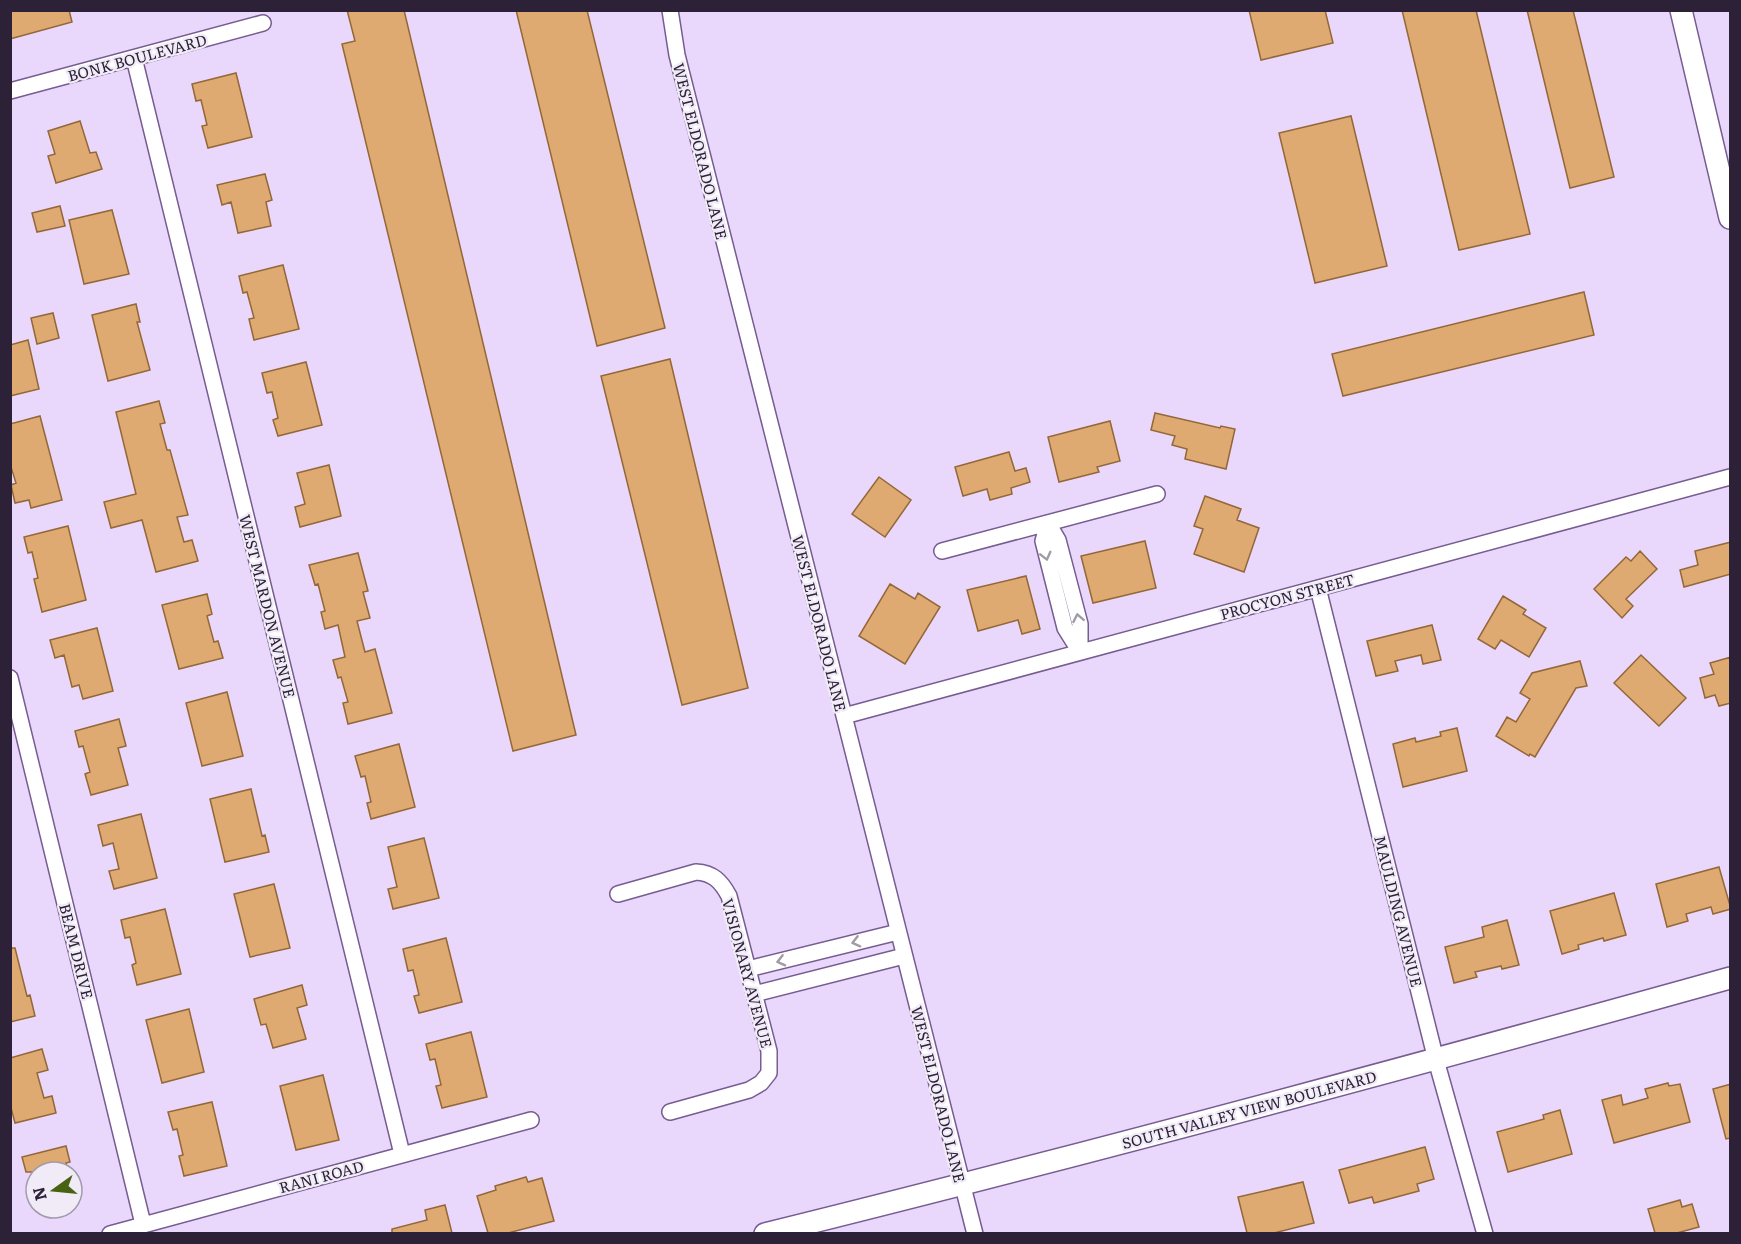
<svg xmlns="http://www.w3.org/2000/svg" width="1741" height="1244" viewBox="0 0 1741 1244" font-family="Literata,serif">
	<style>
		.building { fill: #dfa972; stroke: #936737; stroke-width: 1.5 }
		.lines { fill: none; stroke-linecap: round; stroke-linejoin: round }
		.street-casing { stroke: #775c91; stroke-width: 18 }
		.secondary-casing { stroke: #775c91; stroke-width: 24 }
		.street { stroke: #fff; stroke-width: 15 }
		.secondary { stroke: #fff; stroke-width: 21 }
		.oneway { stroke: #a09ba5 }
		.labels { text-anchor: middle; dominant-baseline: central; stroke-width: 4.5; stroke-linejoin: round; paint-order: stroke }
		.street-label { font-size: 15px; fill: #2c2137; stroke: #f0ebf7 }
	</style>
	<rect width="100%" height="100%" fill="#e9d8fc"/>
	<path class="building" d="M10 10H69L72 22 10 39Z
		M347 10H404L576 735 513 751 342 44 355 41Z
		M516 10H587L665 328 597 346Z
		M1249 10H1325L1333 43 1261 60Z
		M1402 10H1476L1530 234 1459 250Z
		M1527 10H1573L1614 177 1570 188Z
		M236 73 252 137 208 148 202 126 207 125 201 100 196 101 192 84Z
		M1351 116 1387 266 1315 283 1279 133Z
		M80 121 90 153 96 152 102 169 56 183 48 156 55 154 48 131Z
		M265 174 272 200 266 202 271 226 238 233 231 202 222 205 217 185Z
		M60 206 65 226 37 232 32 213Z
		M112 210 129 274 84 284 69 220Z
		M283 265 299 329 254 340 249 319 254 318 247 292 243 293 239 276Z
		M1584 292 1594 335 1343 396 1332 354Z
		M136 304 140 322H137L150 370 108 381 92 315Z
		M53 313 59 338 37 344 31 318Z
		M28 340 39 389 10 396V345Z
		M670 359 748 688 682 705 601 376Z
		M306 362 322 425 278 436 273 420 278 418 272 392 267 393 262 373Z
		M159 401 165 423 160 424 167 450H170L188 515 177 517 184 542 192 540 198 561 156 572 142 520 111 528 104 502 136 494 116 412Z
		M1155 413 1220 428 1221 426 1235 429 1226 469 1185 459 1187 449 1172 445 1175 436 1151 430Z
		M40 416 62 500 31 508 29 500 15 503 11 485 16 483 10 464V424Z
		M1110 421 1120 461 1097 467 1099 472 1059 482 1048 437Z
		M1009 452 1015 471 1026 468 1030 482 1011 488 1012 494 990 500 987 489 963 496 955 467Z
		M329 465 341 516 300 527 295 507 305 504 297 473Z
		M879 477 911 500 885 537 852 514Z
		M1205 496 1241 509 1237 520 1259 528 1244 572 1194 554 1203 529 1194 526Z
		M68 526 86 600 42 612 34 579 38 578 32 552 28 553 24 537Z
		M1145 541 1156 588 1093 603 1081 556Z
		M1731 542V574L1684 587 1680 570 1698 565 1695 551Z
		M1640 551 1657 569 1626 599 1633 606 1622 618 1594 589 1626 557 1631 561Z
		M358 553 368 591 363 592 370 618 357 621 365 652 375 649 392 713 348 724 343 703 348 702 341 677 338 678 333 660 345 657 338 625 325 629 321 612 325 611 318 584 315 585 309 565Z
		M1026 576 1040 629 1022 634 1018 620 978 631 967 590Z
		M890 584 915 599 918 593 940 607 905 664 859 636Z
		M207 594 212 614 207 616 214 642 218 641 223 658 179 669 162 605Z
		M1503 596 1526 610 1523 614 1546 628 1529 657 1501 640 1495 649 1478 639Z
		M1432 625 1441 660 1423 664 1421 655 1395 661 1398 671 1376 676 1367 641Z
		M97 628 113 691 83 699 79 685 72 687 64 655 55 658 50 640Z
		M1641 655 1686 698 1659 726 1614 683Z
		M1731 657V703L1719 706 1715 695 1705 698 1700 678 1714 674 1710 663Z
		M1580 661 1587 686 1576 688 1535 757 1530 754 1529 756 1496 736 1507 717 1516 722 1530 699 1520 693 1532 673Z
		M227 692 243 756 202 766 186 703Z
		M119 719 126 746 118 748 128 785 91 795 85 774 90 772 83 746 79 747 75 731Z
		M1457 728 1467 771 1403 787 1393 744 1415 738 1416 742 1441 736 1440 732Z
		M399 744 415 807 371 819 367 803 371 802 365 776 361 777 355 756Z
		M251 789 262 836 265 835 269 852 225 862 210 799Z
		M141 814 157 878 114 889 109 871 119 869 113 843 103 846 98 825Z
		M424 838 439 898 393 909 388 889 397 887 388 847Z
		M1719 867 1731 909 1713 914 1711 907 1686 914 1688 921 1667 927 1656 884Z
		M274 884 290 948 250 957 234 894Z
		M1614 893 1626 935 1604 941 1603 938 1578 945 1579 949 1562 954 1550 911Z
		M165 909 181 974 137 985 132 965 136 963 130 937 125 938 121 920Z
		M1507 920 1519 965 1502 969 1501 966 1475 972 1477 977 1454 983 1445 947 1484 937 1482 927Z
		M446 938 462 1002 419 1013 414 996 419 995 413 970 408 971 403 949Z
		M10 948H15L27 996 30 995 35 1016 10 1022Z
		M302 985 307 1005 297 1008 306 1039 273 1048 266 1024 261 1025 254 999Z
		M189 1009 204 1072 162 1083 146 1020Z
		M471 1032 487 1097 442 1108 436 1086 441 1085 435 1059 430 1060 426 1044Z
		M42 1049 48 1070 37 1073 44 1098 52 1096 56 1113 15 1123 10 1104V1058Z
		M323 1075 339 1140 296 1150 280 1086Z
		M1668 1083 1669 1086 1680 1084 1690 1122 1614 1143 1602 1100 1621 1095 1623 1105 1648 1098 1645 1089Z
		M1731 1084V1138L1726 1139 1713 1089Z
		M212 1102 227 1166 184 1176 179 1156 183 1155 177 1129 173 1130 168 1112Z
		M1560 1110 1572 1154 1508 1172 1497 1132 1544 1119 1543 1115Z
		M66 1146 70 1162 66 1163 68 1172H26L22 1157Z
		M1425 1147 1434 1179 1417 1184 1419 1191 1374 1203 1372 1197 1349 1203 1339 1170Z
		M526 1177 528 1182 542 1178 554 1221 508 1233H488L477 1196 496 1190 495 1186Z
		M1303 1182 1314 1223 1274 1233H1247L1238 1197Z
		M1680 1200 1682 1207 1692 1204 1699 1227 1677 1233H1655L1648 1209Z
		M445 1205 452 1233H392V1229L427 1220 425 1210Z"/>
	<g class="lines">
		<defs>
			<path id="street" d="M670 10 677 55 975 1234
				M134 58 402 1154
				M10 91 263 23
				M1048 523 1043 541 1065 628 1080 652
				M1048 523 1058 540 1080 624V652
				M942 551 1157 494
				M1318 588 1436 1060 1485 1234
				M10 678 143 1224
				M844 716 1730 477
				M618 894 696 872C713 873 721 881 729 896L769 1051V1073L761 1083 749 1090 670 1112
				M748 969 898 932
				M754 994 904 956
				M110 1234 531 1120"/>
			<path id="secondary" d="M1681 10 1730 218
				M765 1234C1089 1154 1410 1067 1730 978"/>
		</defs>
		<use href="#street" class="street-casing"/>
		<use href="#secondary" class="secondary-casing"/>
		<use href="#street" class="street"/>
		<use href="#secondary" class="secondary"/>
	</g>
	<defs><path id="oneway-chevron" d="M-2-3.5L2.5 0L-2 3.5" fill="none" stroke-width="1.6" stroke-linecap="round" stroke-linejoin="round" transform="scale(1.5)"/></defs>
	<g class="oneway">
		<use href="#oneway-chevron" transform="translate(1046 556) rotate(76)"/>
		<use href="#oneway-chevron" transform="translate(1078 618) rotate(-101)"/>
		<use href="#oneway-chevron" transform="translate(856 942) rotate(166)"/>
		<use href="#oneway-chevron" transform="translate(781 961) rotate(166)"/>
	</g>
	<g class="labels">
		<g class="street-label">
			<text transform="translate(137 57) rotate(-15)">BONK BOULEVARD</text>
			<text transform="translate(701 151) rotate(76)">WEST ELDORADO LANE</text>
			<text transform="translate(1287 596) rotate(-15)">PROCYON STREET</text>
			<text transform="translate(268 606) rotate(76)">WEST MARDON AVENUE</text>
			<text transform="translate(820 623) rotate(76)">WEST ELDORADO LANE</text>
			<text transform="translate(1399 911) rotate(76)">MAULDING AVENUE</text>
			<text transform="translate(77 951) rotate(76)">BEAM DRIVE</text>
			<text transform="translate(748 973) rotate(75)">VISIONARY AVENUE</text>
			<text transform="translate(939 1094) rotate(76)">WEST ELDORADO LANE</text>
			<text transform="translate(1249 1109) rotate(-15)">SOUTH VALLEY VIEW BOULEVARD</text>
			<text transform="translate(321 1176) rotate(-15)">RANI ROAD</text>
		</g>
	</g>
	<rect width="1741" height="1244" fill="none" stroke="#2c2137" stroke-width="24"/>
	<g transform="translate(54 1190) rotate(255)"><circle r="28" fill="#f0ebf7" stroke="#a29aaa" stroke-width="1.5"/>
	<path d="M0-4.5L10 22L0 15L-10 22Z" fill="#486211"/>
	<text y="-9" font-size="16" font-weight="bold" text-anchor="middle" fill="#2c2137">N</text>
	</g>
</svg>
